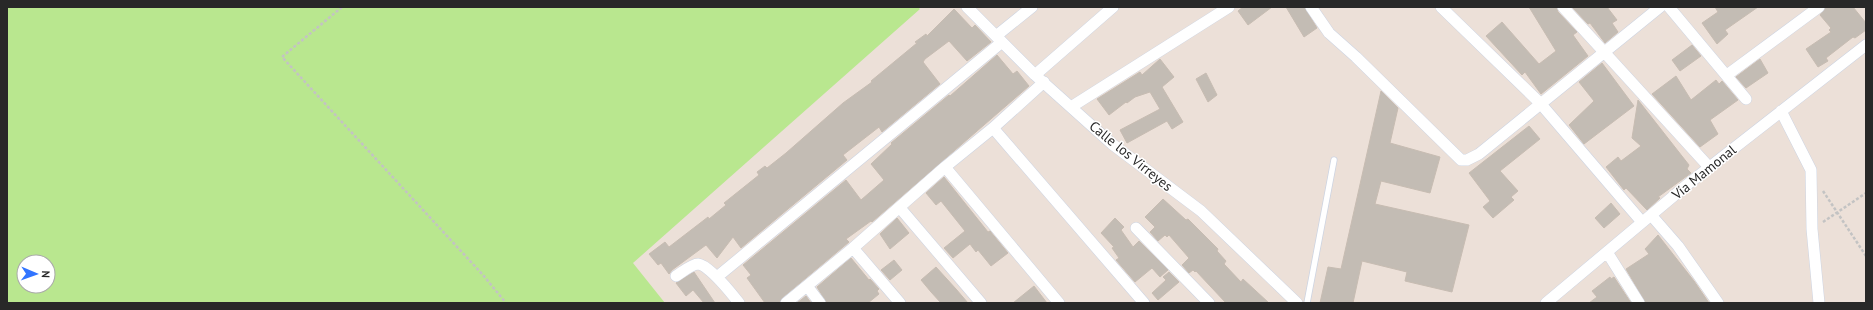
<svg xmlns="http://www.w3.org/2000/svg" width="1873" height="310" viewBox="0 0 1873 310" font-family="'PT Sans',sans-serif">
	<style>
		.green { fill: #b9e78f; fill-rule: evenodd }
		.building { fill: #c3bcb4; stroke: #c7bcb2 }
		.lines { fill: none; stroke-linecap: round; stroke-linejoin: round }
		.lane-casing { stroke: #cdd4e2; stroke-width: 7 }
		.street-casing { stroke: #cdd4e2; stroke-width: 12 }
		.path { stroke: #c3c3c3; stroke-width: 2.5; stroke-dasharray: 3 2; stroke-linecap: butt }
		.lane { stroke: #fff; stroke-width: 5.5 }
		.street { stroke: #fff; stroke-width: 11 }
		.labels { text-anchor: middle; dominant-baseline: central; stroke-width: 3; stroke-linejoin: round; paint-order: stroke }
		.street-label { font-size: 14px; fill: #282828; stroke: #fff }
	</style>
	<rect width="100%" height="100%" fill="#ece0d8"/>
	<path class="green" d="M7 7H918L920 9 633 263 665 303H7ZM24 262H48V286H24Z"/>
	<path class="building" d="M1243 7H1272L1248 25 1238 11Z
		M1286 7H1304L1317 28 1304 37Z
		M1529 7H1556L1558 12 1577 32 1573 35 1588 56 1541 94 1525 72 1522 75 1486 36 1502 22 1539 64 1556 51Z
		M1572 7H1607L1617 20 1612 23 1618 32 1605 43 1590 23 1588 24Z
		M1715 7H1758L1725 30 1728 34 1717 44 1702 23 1718 12Z
		M1826 7H1853L1866 23V30L1855 38 1853 37 1826 58 1828 61 1818 67 1806 49 1831 32 1829 30 1831 28 1820 15Z
		M954 9 972 28 975 25 991 42 967 61 949 41 925 59 923 62 940 84 882 132 879 127 843 155 847 160 741 248 733 237 717 258 706 245 672 270 669 274 661 263 658 265 649 254 665 242 669 247 708 217 709 219 726 205 724 203 759 175 757 172 765 166 767 168 786 153 843 103 872 82 871 81 917 43 915 42 926 34 927 36Z
		M1692 45 1701 56 1680 71 1672 60Z
		M997 55 1013 74 1017 71 1029 86 872 222 871 221 846 239 849 242 782 298 779 303H765L747 278 751 275 743 265 846 180 861 200 884 180 871 164 892 144 891 143 949 95 950 96Z
		M1160 59 1174 77 1162 87 1183 122 1172 129 1167 121 1127 143 1120 130 1160 109 1150 92 1135 97 1127 103 1126 102 1109 115 1097 99 1140 72 1142 75Z
		M1760 59 1768 73 1746 88 1736 77Z
		M1602 63 1634 106 1584 144 1569 125 1594 101 1579 82Z
		M1206 73 1217 95 1208 102 1196 79Z
		M1676 76 1691 100 1716 80 1719 84 1722 81 1738 100 1710 120 1718 134 1700 147 1652 94Z
		M1381 91 1398 108 1390 143 1440 157 1430 193 1381 181 1375 204 1469 225 1452 292 1405 281 1407 272 1362 261 1353 303H1320L1328 267 1341 269Z
		M1638 100 1689 165 1687 169 1691 173 1658 197 1660 198 1647 210 1626 188 1624 190 1606 167 1618 157 1621 161 1641 146 1632 138Z
		M1529 126 1540 139 1500 171 1518 191 1511 197 1514 200 1493 218 1483 207 1490 201 1469 173Z
		M944 177 988 232 990 231 1008 253 991 266 978 250 976 252 970 244 953 258 944 248 965 231 941 201 936 205 926 193Z
		M1163 199 1186 220 1188 219 1218 249 1217 251 1226 261 1224 264 1241 282 1243 279 1269 303H1226L1196 271 1195 272 1193 270 1189 273 1182 265 1189 258 1169 235 1167 237 1165 235 1158 241 1150 232 1155 227 1145 217Z
		M1611 203 1620 214 1604 228 1595 218Z
		M897 218 909 233 890 249 880 234Z
		M1115 218 1124 227 1121 230 1133 247 1139 241 1168 270 1160 277 1152 268 1135 282 1116 260 1119 258 1112 248 1114 247 1101 233Z
		M1658 235 1694 281 1709 303H1646L1626 269 1649 254 1645 249Z
		M851 258 869 280 870 279 879 289 877 291 879 294 868 303H827L817 287Z
		M894 260 902 270 890 280 881 270Z
		M936 267 956 289 968 303H941L931 292 921 280Z
		M694 272 715 303H704L693 290 686 296 676 283Z
		M1169 272 1179 282 1158 300 1152 293 1166 280 1163 277Z
		M1610 277 1611 279 1614 277 1631 303H1589L1597 297 1592 291Z
		M1034 286 1047 303H1013Z
		M806 296 811 303H797Z"/>
	<g class="lines">
		<defs>
			<path id="lane" d="M1307 303 1334 160"/>
			<path id="street" d="M967 7 1035 75 1112 144 1201 211 1297 303
				M1311 7 1329 33 1356 57 1461 160H1467L1479 154 1660 7
				M1441 7 1540 103 1642 222
				M1563 7 1709 167
				M1669 7 1746 99
				M996 36 1032 7
				M1035 75 1113 7
				M1727 75 1819 7
				M1071 107 1229 7
				M1781 111 1811 170 1812 229 1819 303
				M993 128 1144 303
				M945 167 1059 303
				M900 208 981 303
				M1651 215 1678 246 1718 303
				M1136 228 1209 303
				M853 248 900 303
				M1607 252 1639 303
				M676 276C681 273 692 264 698 264 709 265 732 294 739 303
				M717 277 1002 42
				M807 286 820 303
				M786 303 853 248 945 167 993 128 1044 82
				M1546 303 1688 184 1866 45"/>
		</defs>
		<use href="#lane" class="lane-casing"/>
		<use href="#street" class="street-casing"/>
		<path class="path" d="M342 7 282 57 483 275 506 303
			M1823 191 1866 256
			M1823 222 1866 193"/>
		<use href="#lane" class="lane"/>
		<use href="#street" class="street"/>
	</g>
	<g class="labels">
		<g class="street-label">
			<text transform="translate(1131 156) rotate(39)">Calle los Virreyes</text>
			<text transform="translate(1704 172) rotate(-39)">Vía Mamonal</text>
		</g>
	</g>
	<rect width="1873" height="310" fill="none" stroke="#282828" stroke-width="16"/>
	<g transform="translate(36 274) rotate(92)"><circle r="19" fill="#ffffff" stroke="#a9a9a9"/>
	<path d="M0-3L7 15L0 10L-7 15Z" fill="#3174ff"/>
	<text y="-6" font-size="11" font-weight="bold" text-anchor="middle" fill="#282828">N</text>
	</g>
</svg>
